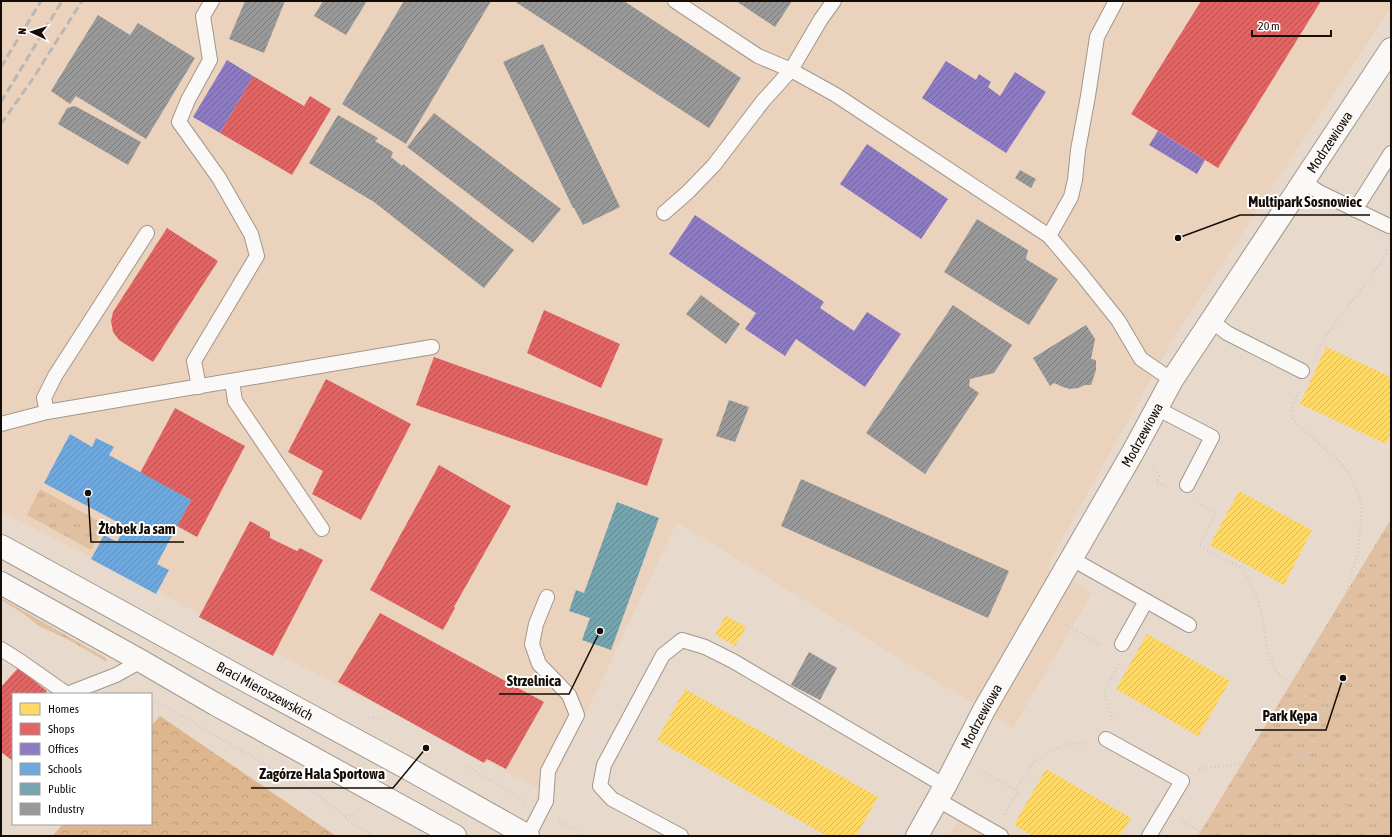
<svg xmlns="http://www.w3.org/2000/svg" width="1392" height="837" viewBox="0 0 1392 837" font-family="'Asap Condensed',sans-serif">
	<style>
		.built { fill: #ead2bc }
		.grass { fill: url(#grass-tufts) }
		.forest { fill: url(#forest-crowns) }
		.homes { fill: url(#homes-hatch) }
		.shops { fill: url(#shops-hatch) }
		.offices { fill: url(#offices-hatch) }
		.schools { fill: url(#schools-hatch) }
		.public { fill: url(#public-hatch) }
		.industry { fill: url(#industry-hatch) }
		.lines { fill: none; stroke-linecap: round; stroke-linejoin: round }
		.service-casing { stroke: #a2978d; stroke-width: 16 }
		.minor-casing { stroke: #a2978d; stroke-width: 24 }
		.secondary-casing { stroke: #a2978d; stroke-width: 24 }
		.path { stroke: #d0cbc8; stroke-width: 2.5; stroke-dasharray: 1 3; stroke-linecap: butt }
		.service { stroke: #fbf9f7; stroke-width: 14 }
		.minor { stroke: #fbf9f7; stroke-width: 22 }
		.secondary { stroke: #fbf9f7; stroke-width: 22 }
		.rail { stroke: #bbb7b3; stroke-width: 3; stroke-dasharray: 8 4; stroke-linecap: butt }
		.labels { text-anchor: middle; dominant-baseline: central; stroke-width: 4; stroke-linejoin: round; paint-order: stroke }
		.street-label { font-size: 14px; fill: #150c05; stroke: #fff }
		.leader { fill: none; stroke: #150c05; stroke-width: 1.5 }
		.callout-dot { fill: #150c05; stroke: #fff; stroke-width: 1.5 }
		.callout-label { font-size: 15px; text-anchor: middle; font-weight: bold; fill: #150c05; stroke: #fff; stroke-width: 4; stroke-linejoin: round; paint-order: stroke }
	</style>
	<defs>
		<pattern id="grass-tufts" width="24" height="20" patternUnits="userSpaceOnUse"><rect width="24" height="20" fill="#e1c0a1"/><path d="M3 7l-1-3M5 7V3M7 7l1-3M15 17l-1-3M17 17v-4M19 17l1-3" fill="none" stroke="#c0a489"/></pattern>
		<pattern id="forest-crowns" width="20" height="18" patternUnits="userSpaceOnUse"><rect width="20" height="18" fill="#deb68d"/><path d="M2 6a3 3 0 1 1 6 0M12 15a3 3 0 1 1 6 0" fill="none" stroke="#be9b78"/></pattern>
		<pattern id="homes-hatch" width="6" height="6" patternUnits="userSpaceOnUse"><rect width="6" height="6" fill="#ffd966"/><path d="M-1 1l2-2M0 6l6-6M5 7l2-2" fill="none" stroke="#dab957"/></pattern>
		<pattern id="shops-hatch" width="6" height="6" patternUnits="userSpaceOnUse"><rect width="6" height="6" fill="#e06666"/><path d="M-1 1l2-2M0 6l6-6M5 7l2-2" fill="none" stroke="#b45252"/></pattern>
		<pattern id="offices-hatch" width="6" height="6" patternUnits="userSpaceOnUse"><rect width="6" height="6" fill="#8e7cc3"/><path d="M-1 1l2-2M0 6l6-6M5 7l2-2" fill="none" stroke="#73649c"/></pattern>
		<pattern id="schools-hatch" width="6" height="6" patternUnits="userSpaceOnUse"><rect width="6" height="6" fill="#6fa8dc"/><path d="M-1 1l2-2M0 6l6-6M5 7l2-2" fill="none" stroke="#5f8fbb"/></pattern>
		<pattern id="public-hatch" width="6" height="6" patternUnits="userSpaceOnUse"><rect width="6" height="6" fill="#76a5af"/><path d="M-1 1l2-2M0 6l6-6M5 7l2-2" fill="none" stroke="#60858c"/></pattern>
		<pattern id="industry-hatch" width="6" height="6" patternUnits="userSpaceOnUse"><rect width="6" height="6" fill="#999"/><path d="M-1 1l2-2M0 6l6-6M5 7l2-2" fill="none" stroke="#7c7b7b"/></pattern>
	</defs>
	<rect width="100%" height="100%" fill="#e7d9cc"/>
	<path class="built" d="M1 1H1391V7L1176 334 1046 568 1092 593 1013 728 677 522 548 793 1 511Z
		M959 818 988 836H949Z"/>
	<path class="grass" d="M40 489 106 525 91 550 27 515Z
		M1391 519V836H1198Z
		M1 598 106 658 107 662 69 640 39 626 24 614 1 600Z"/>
	<path class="forest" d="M160 716 336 836H52L63 824H151V726Z"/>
	<path class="homes" d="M1326 347 1391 377V433L1386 444 1300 404Z
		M1239 491 1312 530 1284 585 1210 545Z
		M726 616 746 627 735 646 715 634Z
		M1147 634 1230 681 1198 736 1116 689Z
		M685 689 878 797 856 836H827L657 740Z
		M1046 769 1131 818 1120 836H1033L1014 825Z"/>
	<path class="shops" d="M1201 1H1321L1218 168 1131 114Z
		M253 76 304 106 310 96 331 109 292 175 220 133Z
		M167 228 218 261 153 362 119 340 113 332 111 321 113 312Z
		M544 310 620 344 601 388 527 353Z
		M434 357 663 439 647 486 416 405Z
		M326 379 411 424 361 520 312 494 323 471 288 452Z
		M175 408 245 446 197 537 177 526 191 500 140 473Z
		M439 465 511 506 454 607 455 608 443 630 370 590Z
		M250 521 270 532V538L297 551 300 548 323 560 273 656 199 617Z
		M380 613 544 702 506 769 487 759 484 763 338 682Z
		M18 668 47 691 44 694H13V761L1 752V687Z"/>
	<path class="offices" d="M227 60 253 76 220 133 193 117Z
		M946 61 976 80 979 74 991 82 988 87 1000 96 1015 72 1046 92 1006 153 922 98Z
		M1158 131 1205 160 1197 174 1149 145Z
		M867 144 948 199 921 239 840 184Z
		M695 215 824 302 820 308 854 331 867 312 901 334 865 387 796 339 785 356 745 329 756 313 669 254Z"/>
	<path class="schools" d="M70 434 92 447 96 438 114 447 109 455 191 500 157 564 169 570 156 594 91 559 104 535 117 542 125 526 44 483Z"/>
	<path class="public" d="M617 502 659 518 611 650 582 640 590 618 569 611 576 590 584 593Z"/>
	<path class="industry" d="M245 1H285L264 53 229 39Z
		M323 1H367L346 35 314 16Z
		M404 1H491L406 144 342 104Z
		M514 1H624L741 78 709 128Z
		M736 1H792L775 27Z
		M98 15 130 35 138 23 195 58 146 139 76 96 70 104 51 91Z
		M543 44 620 207 583 225 574 208H573L503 62Z
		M75 106 141 142 128 165 58 124 67 108Z
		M434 113 561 209 533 243 407 147Z
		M338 115 378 138 375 141 393 152 391 157 402 166 403 164 514 250 484 288 374 202 309 163Z
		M1020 170 1036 179 1031 188 1015 178Z
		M977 219 1028 250 1026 259 1058 279 1029 325 944 272Z
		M701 295 740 324 726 344 686 314Z
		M953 305 1012 345 994 373 970 379 969 386 979 393 925 474 866 433Z
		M1086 325 1095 339 1091 359 1096 360V370L1091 385H1085L1078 388 1070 389 1063 387 1054 383 1050 386 1033 358Z
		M729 400 749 407 735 442 716 436Z
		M801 479 1009 571 988 618 781 526Z
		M809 652 837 668 820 700 791 685Z"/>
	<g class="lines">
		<defs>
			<path id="service" d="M675 1 758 56 791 70 836 95 1049 236 1082 275 1118 320 1141 359 1172 380
				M1304 182 1319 192 1389 226
				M1355 210 1391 153
				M664 213 688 192 714 165 763 101 791 70 821 19 834 1
				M1049 236 1071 197 1075 180 1078 150 1088 96 1097 37 1116 1
				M1212 321 1227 333 1302 371
				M232 381 235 401 322 529
				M199 387 194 361 257 256 251 234 219 178 179 122 188 100 210 60 203 16 212 1
				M1156 408 1212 437 1187 485
				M47 412 44 398 55 376 147 233
				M1 424 47 412 432 347
				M1072 559 1189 625
				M1122 644 1146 601
				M1 649 20 661 67 694 116 675 141 661
				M1106 739 1182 781 1149 836
				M938 800 1001 836
				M528 836 546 801 548 771 577 715 569 695 539 664 532 644 536 624 547 597
				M681 836 612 799 600 786 604 765 663 655 682 640 705 647 733 661 945 786"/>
			<g id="minor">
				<path id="s1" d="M917 836 945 786 984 710 1133 452 1172 380 1391 49"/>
			</g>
			<g id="secondary">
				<path id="s2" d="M1 546 241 678 409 769 528 836"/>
				<path d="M1 583 141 661 215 704 455 836"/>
			</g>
		</defs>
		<use href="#service" class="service-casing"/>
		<use href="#minor" class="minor-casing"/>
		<use href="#secondary" class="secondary-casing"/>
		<path class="path" d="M1315 356C1333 317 1370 286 1390 246
			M1299 392C1295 401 1288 410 1293 420L1342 464 1353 481 1361 501 1362 508 1358 553 1344 600 1336 677 1307 756
			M1152 466 1159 476 1156 482 1167 487
			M1197 503 1216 513 1199 546 1243 569 1257 598 1262 613 1267 648 1275 670 1298 692 1325 706
			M1062 623 1101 645
			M139 691 144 694
			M151 698 315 793 357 826 373 836
			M368 717 385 720
			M1112 720 1104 690 1119 664
			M465 765 524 801
			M1199 769 1307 756 1391 788
			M981 770 1018 791 1005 814
			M1015 790 1033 763 1049 752 1064 745 1073 743 1087 744
			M1340 812 1372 781
			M345 816 357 815
			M559 821 583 836
			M1182 821 1210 836
			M1269 836 1284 819 1291 825"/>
		<use href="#service" class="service"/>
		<use href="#minor" class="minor"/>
		<use href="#secondary" class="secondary"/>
		<path class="rail" d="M1 67 41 1
			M1 102 62 1
			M1 124 32 80 82 1"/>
	</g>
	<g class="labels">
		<g class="street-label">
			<text stroke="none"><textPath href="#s1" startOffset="808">Modrzewiowa</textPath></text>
			<text stroke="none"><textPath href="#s1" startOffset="460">Modrzewiowa</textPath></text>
			<text stroke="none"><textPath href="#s2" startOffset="301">Braci Mieroszewskich</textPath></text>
			<text stroke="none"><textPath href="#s1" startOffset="136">Modrzewiowa</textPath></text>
		</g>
	</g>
	<path class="leader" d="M1178 238L1240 215H1370M88 493L91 542H184M600 631L569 694H499M1343 678L1326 730H1255M426 748L393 788H251"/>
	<g class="callout-dot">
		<circle cx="1178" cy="238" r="4"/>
		<circle cx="88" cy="493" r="4"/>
		<circle cx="600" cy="631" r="4"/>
		<circle cx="1343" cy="678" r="4"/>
		<circle cx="426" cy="748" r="4"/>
	</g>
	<g class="callout-label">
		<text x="1305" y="207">Multipark Sosnowiec</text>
		<text x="137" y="534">Żłobek Ja sam</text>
		<text x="534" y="686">Strzelnica</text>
		<text x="1290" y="721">Park Kępa</text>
		<text x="322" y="779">Zagórze Hala Sportowa</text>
	</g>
	<rect width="1392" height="837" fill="none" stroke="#150c05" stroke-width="4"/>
	<rect x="12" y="693" width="140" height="132" fill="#ffffff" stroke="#a19e9b"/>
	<rect x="20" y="703" width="20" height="12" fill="#ffd966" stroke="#a19e9b"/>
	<text x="48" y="713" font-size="12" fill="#150c05">Homes</text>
	<rect x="20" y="723" width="20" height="12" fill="#e06666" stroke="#a19e9b"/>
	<text x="48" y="733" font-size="12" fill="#150c05">Shops</text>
	<rect x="20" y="743" width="20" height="12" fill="#8e7cc3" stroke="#a19e9b"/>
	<text x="48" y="753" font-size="12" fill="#150c05">Offices</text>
	<rect x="20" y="763" width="20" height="12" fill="#6fa8dc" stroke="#a19e9b"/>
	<text x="48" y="773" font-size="12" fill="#150c05">Schools</text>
	<rect x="20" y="783" width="20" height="12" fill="#76a5af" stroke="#a19e9b"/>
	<text x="48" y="793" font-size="12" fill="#150c05">Public</text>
	<rect x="20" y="803" width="20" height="12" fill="#999999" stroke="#a19e9b"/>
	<text x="48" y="813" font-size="12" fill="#150c05">Industry</text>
	<g transform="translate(32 32) rotate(274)" stroke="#ffffff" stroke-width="3" paint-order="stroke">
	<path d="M0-3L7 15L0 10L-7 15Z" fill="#150c05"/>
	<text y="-6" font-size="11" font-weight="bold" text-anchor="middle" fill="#150c05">N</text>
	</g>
	<path d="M1252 30v6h79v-6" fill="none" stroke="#150c05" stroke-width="2"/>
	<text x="1258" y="30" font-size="12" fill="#150c05" stroke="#ffffff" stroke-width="3" paint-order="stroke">20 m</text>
</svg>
